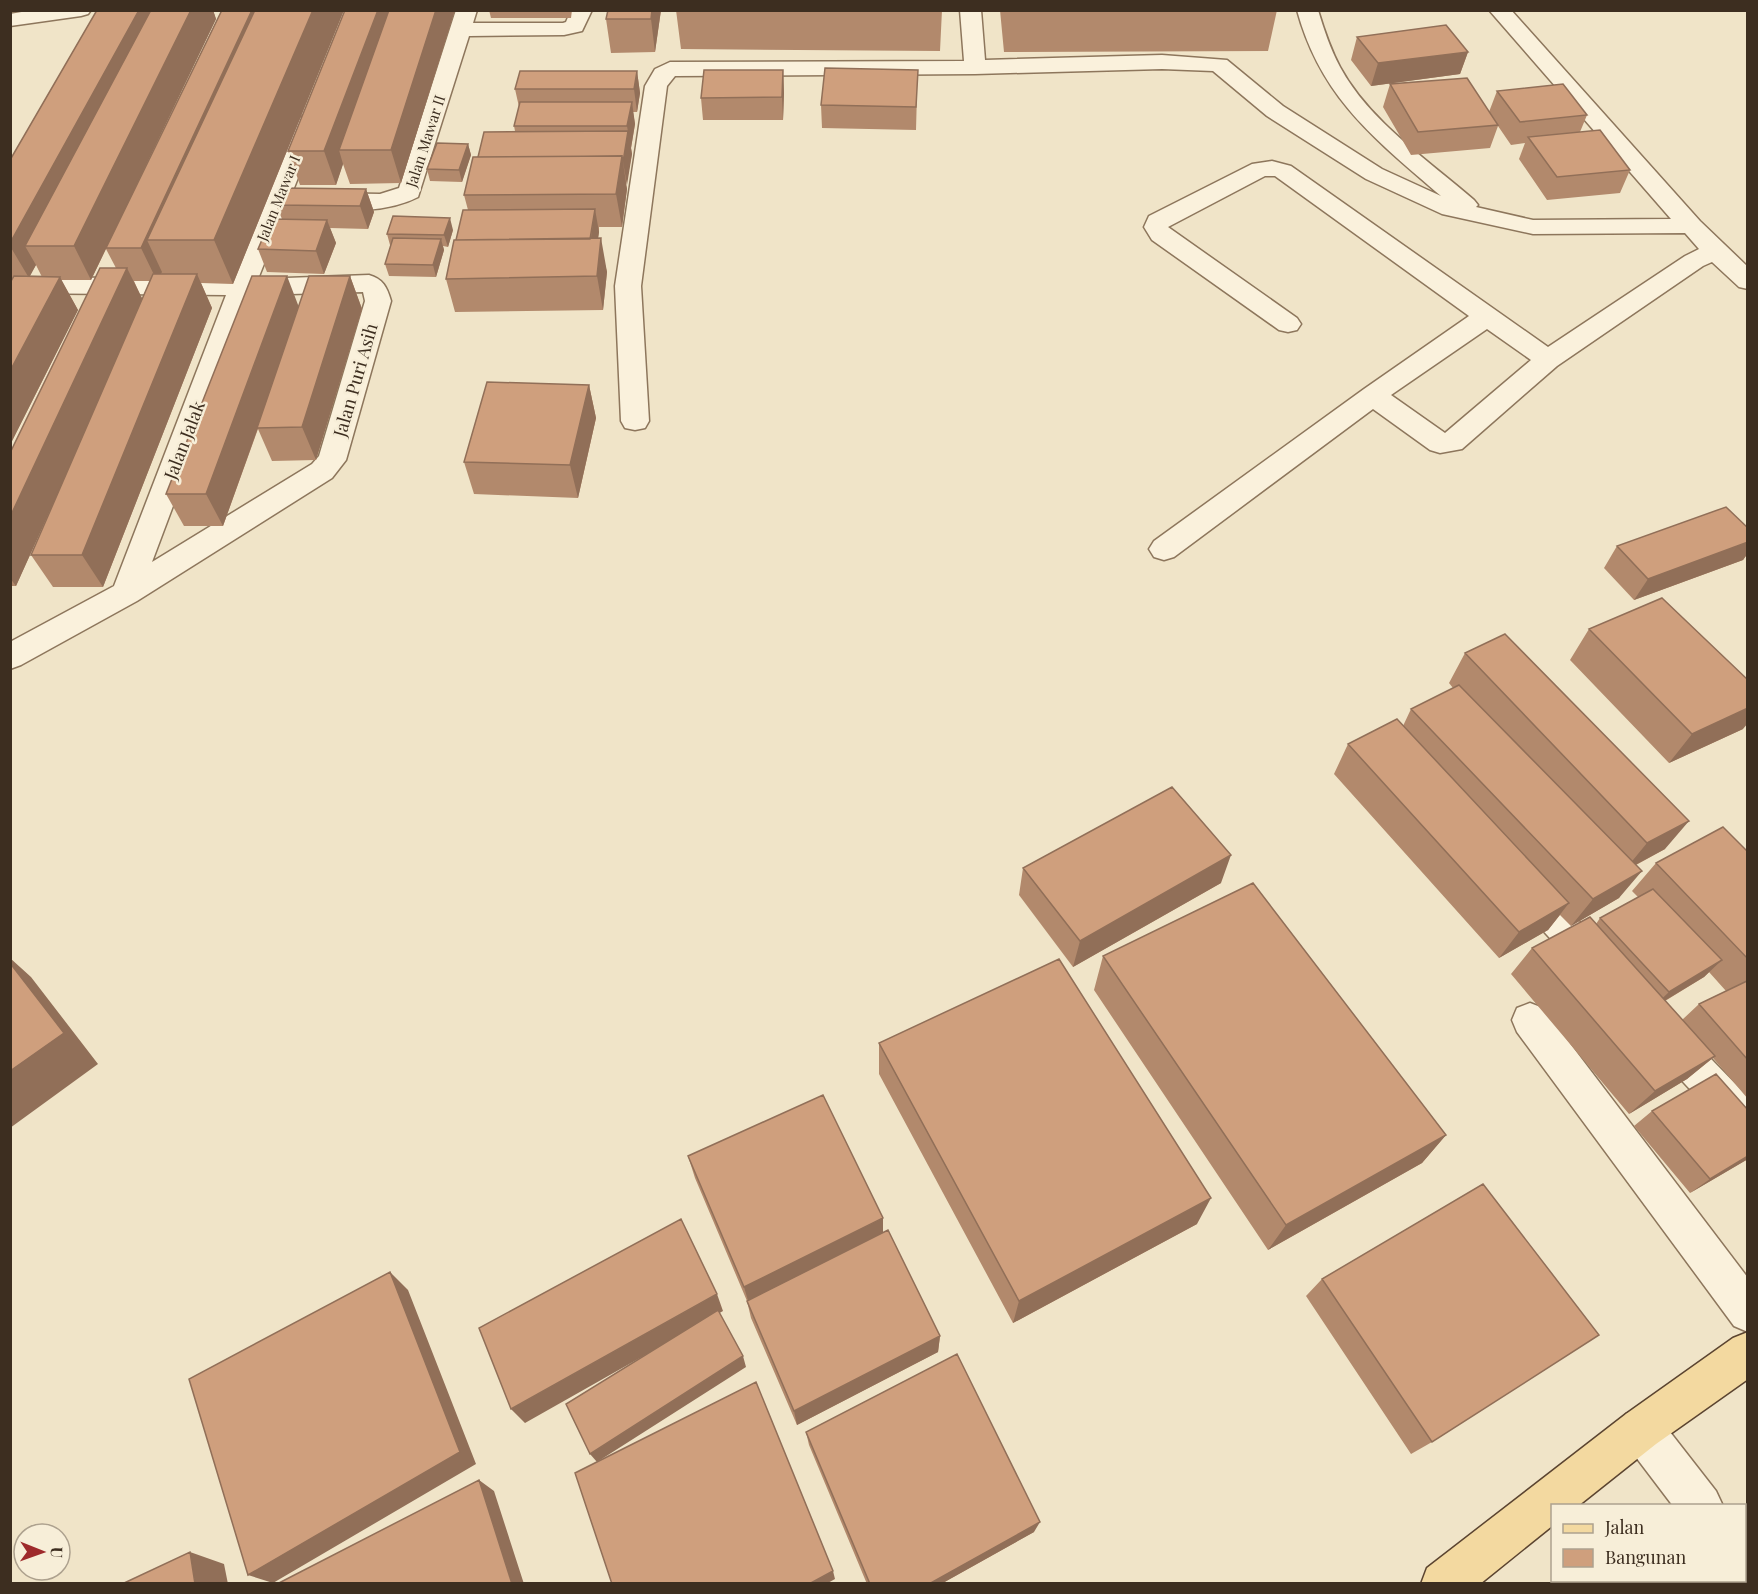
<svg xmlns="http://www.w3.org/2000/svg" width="1758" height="1594" viewBox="0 0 1758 1594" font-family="'Playfair Display',serif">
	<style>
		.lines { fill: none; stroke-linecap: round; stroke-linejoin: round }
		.minor-casing { stroke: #8d765c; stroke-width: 3 }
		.major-casing { stroke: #5b4430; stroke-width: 3 }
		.minor { fill: #faf1dc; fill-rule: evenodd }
		.major { fill: #f3d9a0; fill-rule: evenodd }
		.wall { fill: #b2896c; fill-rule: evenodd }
		.shaded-wall { fill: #916f58 }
		.building { fill: #cf9f7d; stroke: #916f58; stroke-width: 1.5 }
		.labels { text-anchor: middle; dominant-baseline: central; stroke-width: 5; stroke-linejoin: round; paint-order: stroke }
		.far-street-label { font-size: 15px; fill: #3d2e20; stroke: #f7eed8 }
		.street-label { font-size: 18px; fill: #3d2e20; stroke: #f7eed8 }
	</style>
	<rect width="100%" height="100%" fill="#f0e4c8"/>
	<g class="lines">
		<defs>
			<path id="minor" d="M33 10H91L88 14 81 16 10 26V14Z
				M456 10H477L473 23H563L566 22 571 10H592L582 31 564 35 469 36 418 197C389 212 348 213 317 205L313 200 317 195 325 193 380 194 399 188Z
				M960 10H981L985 60 1162 55 1227 60 1283 106 1382 169 1441 196C1375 139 1321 98 1297 10H1318C1324 30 1330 48 1340 67 1369 121 1428 160 1474 200L1478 205 1476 207 1533 220 1671 219 1489 10H1511L1700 221 1748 267V289L1739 287 1712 262 1703 266 1557 366 1462 449 1440 453 1430 450 1373 409 1174 557 1164 560 1154 557 1149 549 1154 541 1364 389 1469 316 1275 176H1265L1168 227 1297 318 1301 324 1297 330 1288 332 1279 330 1152 240 1144 227 1149 216 1252 164 1272 161 1291 166 1548 347 1685 256 1699 249 1685 233 1533 234 1442 214 1366 179 1267 116 1213 71 1162 69 975 74 675 76 667 86 641 286 649 421 645 428 635 430 625 428 621 421 615 286 645 86 655 69 670 62 964 61ZM1487 329 1531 360 1445 433 1391 395Z
				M309 115 317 117 320 122 258 279 369 275C383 279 387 287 391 301L346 460 332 478 137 601 21 665 10 669V642L114 586 226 295 10 293V277L233 279 298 122 301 117ZM363 292 365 301 319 456 312 464 152 562 252 295Z
				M1524 872 1536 877 1609 952 1614 963 1609 974 1596 979 1583 974 1512 897 1507 887 1512 877Z
				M1530 1003 1543 1008 1748 1278V1332L1734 1326 1517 1032 1512 1020 1517 1008Z
				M1666 1021 1679 1026 1748 1097V1142L1735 1137 1653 1050 1648 1038 1653 1026Z
				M1641 1408 1656 1414 1716 1491 1723 1506H1673L1626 1444 1620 1429 1626 1414Z"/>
			<path id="major" d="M1748 1332V1379L1656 1444 1578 1506H1552V1526L1480 1584H1421L1427 1568 1626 1414 1733 1338Z"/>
		</defs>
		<use href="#minor" class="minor-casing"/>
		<use href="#major" class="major-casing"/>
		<use href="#minor" class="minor"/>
		<use href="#major" class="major"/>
	</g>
	<path class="wall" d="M97 10H213L216 19 137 184 344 10 233 284 201 283 212 308 103 587H53L31 555 67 473 16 586H10V453L116 268 106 249 91 280H61L78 310 10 445V283L13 278H10V160ZM36 265 42 277 29 276ZM134 281H150L142 299Z
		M455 10 401 183 350 184 343 164 336 185H300L288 151Z
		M489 10H572L571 18H491Z
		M608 10H661L655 52 611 53 606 19Z
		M676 10H942L940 51 681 49Z
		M1000 10H1277L1268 51 1004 52Z
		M1357 37 1468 52 1460 74 1371 86 1351 60Z
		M783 70 784 93 783 120H703L701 98Z
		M637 71 640 93 637 112H633L635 124 631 148 632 154 626 185 627 189 622 227H599V232L598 238 607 272 603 310 455 312 446 279 456 240 468 210 464 195 478 157 515 131 514 126 519 107 515 89Z
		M1390 84 1489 112 1497 91 1587 115 1580 132 1630 170 1620 193 1547 200 1519 159 1525 143 1511 145 1498 126 1490 148 1411 155 1383 107Z
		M917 93 916 130 822 128 821 105Z
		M468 144 471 155 462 182 430 181 427 169Z
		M366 189 374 212 368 229 330 228 336 243 324 274 267 272 258 249 282 219 276 205Z
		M453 230 448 247 443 246 444 250 436 277 389 276 385 264 391 245H390L387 234Z
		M350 276 362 309 316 460 272 461 258 429 223 526H184L166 494 299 306Z
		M589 385 596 418 578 498 474 494 464 462Z
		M1748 528V553L1743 560 1634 600 1604 568 1617 546Z
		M1589 629 1743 729 1669 763 1570 660Z
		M1465 653 1665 849 1636 865 1619 898 1571 926 1560 915 1548 930 1499 958 1334 774 1348 744 1403 726 1411 709 1453 688 1449 683Z
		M1748 852V1099L1713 1058 1687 1079 1629 1114 1511 974 1532 948 1596 924 1600 918 1638 897 1632 891 1656 863ZM1709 972 1726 991 1699 1004 1682 1020 1665 1001 1704 977Z
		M1023 868 1221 883 1073 967 1019 895Z
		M1103 956 1446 1135 1422 1163 1268 1250 1094 990Z
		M879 1043 1197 1224 1013 1323 879 1074Z
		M1748 1110V1159L1690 1193 1634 1126 1652 1111Z
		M688 1156 883 1233 940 1336 938 1352 797 1425 751 1318 747 1301 695 1178Z
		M1322 1279 1432 1442 1411 1454 1306 1296Z
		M806 1432 1034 1532 941 1584H867L809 1445Z
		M1748 1562V1584H1702L1706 1581H1744V1563Z"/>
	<path class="shaded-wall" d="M139 10H162L25 246 36 265 29 278 10 246V243Z
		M191 10H213L216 19 91 280 74 246Z
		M252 10H279L147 240 162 272 157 281 141 248Z
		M313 10H344L233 284 214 240Z
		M378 10H399L339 150 343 164 336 185 324 151Z
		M436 10H455L401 183 391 150Z
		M652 10H661L655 52 651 19Z
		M1468 52 1460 74 1371 86 1378 63Z
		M783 70 784 93 783 120 782 97Z
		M637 71 640 93 637 112 634 89Z
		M632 102 635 124 631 148 632 154 627 185 623 162 628 132 627 126Z
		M468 144 471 155 462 182 459 170Z
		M622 156 627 189 622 227 616 194Z
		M366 189 374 212 368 229 360 206Z
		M595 209 599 232 594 267 590 244Z
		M450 218 453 230 448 247 444 235Z
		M327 220 336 243 324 274 316 251Z
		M601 238 607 272 603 310 597 276Z
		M441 239 444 250 436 277 433 265Z
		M127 268 144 302 16 586 10 578V517Z
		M197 274 212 308 103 587 82 555Z
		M287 276 300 310 223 526 206 494Z
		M350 276 362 309 316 460 302 427Z
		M60 277 78 310 10 445V371Z
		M589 385 596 418 578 498 570 465Z
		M1748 542V553L1743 560 1634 600 1648 579Z
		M1748 708V723L1743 729 1669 763 1692 734Z
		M1689 821 1665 849 1624 871 1647 843Z
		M1231 855 1221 883 1073 967 1080 941Z
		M1642 871 1619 898 1571 926 1593 899Z
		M1569 903 1548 930 1499 958 1519 932Z
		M10 958 31 977 98 1064 10 1128Z
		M1722 960 1704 977 1651 1009 1669 992Z
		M1715 1056 1687 1079 1629 1114 1655 1091Z
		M1446 1135 1422 1163 1268 1250 1286 1225Z
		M1748 1156V1159L1690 1193 1710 1179Z
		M1211 1198 1197 1224 1013 1323 1019 1301Z
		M883 1218V1238L749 1304 744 1287Z
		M390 1272 408 1290 476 1464 273 1583 248 1575Z
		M717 1294 723 1311 525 1423 511 1409Z
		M940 1336 938 1352 797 1425 794 1411Z
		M743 1356 746 1367 597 1462 590 1454Z
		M479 1480 494 1491 524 1584H512Z
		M1040 1522 1034 1532 941 1584H929Z
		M190 1552 224 1564 228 1584H195Z
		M833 1571 835 1579 826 1584H809Z"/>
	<path class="building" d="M97 10H139L10 243V160Z
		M151 10H191L74 246H25Z
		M222 10H252L141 248H106Z
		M255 10H313L214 240H147Z
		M345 10H378L324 151H288Z
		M389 10H436L391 150H339Z
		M608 10H652L651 19H606Z
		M1446 25 1468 52 1378 63 1357 37Z
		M825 68 918 70 916 107 821 105Z
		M704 70H783L782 97 701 98Z
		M520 71H637L634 89H515Z
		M1467 78 1498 125 1418 132 1390 84Z
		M1563 84 1587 115 1520 122 1497 91Z
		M520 102H632L627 126H514Z
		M1600 130 1630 170 1557 177 1528 137Z
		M628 131 623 162 622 156 478 157 484 132Z
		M437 143 468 144 459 170 427 169Z
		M622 156 616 194 464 195 473 157Z
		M283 188 366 189 360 206 276 205Z
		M595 209 590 239 456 240 463 210Z
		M393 216 450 218 444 235 387 234Z
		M271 219 327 220 316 251 258 249Z
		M393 238 441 239 433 265 385 264Z
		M601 238 597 276 446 279 454 240Z
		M100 268H127L10 517V453Z
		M153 274H197L82 555H31Z
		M14 276 60 277 10 371V283Z
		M252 276H287L206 494H166Z
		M309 276H350L302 427 257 428Z
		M487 382 589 385 570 465 464 462Z
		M1726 507 1748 528V542L1648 579 1617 546Z
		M1662 598 1748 680V708L1692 734 1589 629Z
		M1505 634 1689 821 1647 843 1465 653Z
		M1459 685 1642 871 1593 899 1411 709Z
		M1397 719 1569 903 1519 932 1348 744Z
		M1172 787 1231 855 1080 941 1023 868Z
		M1723 827 1748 852V959L1656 863Z
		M1253 883 1446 1135 1286 1225 1103 956Z
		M1653 889 1722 960 1669 992 1600 918Z
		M1590 917 1715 1056 1655 1091 1532 948Z
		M1059 959 1211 1198 1019 1301 879 1043Z
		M10 963 64 1033 10 1071Z
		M1747 981 1748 982V1060L1699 1004Z
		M1716 1074 1748 1110V1156L1710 1179 1652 1111Z
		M823 1095 883 1218 744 1287 688 1156Z
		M1483 1184 1599 1335 1432 1442 1322 1279Z
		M681 1219 717 1294 511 1409 479 1328Z
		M888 1230 940 1336 794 1411 747 1301Z
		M390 1272 460 1452 248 1575 189 1379Z
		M718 1310 743 1356 590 1454 566 1404Z
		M957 1354 1040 1522 929 1584H870L806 1432Z
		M756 1382 833 1571 809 1584H612L575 1473Z
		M479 1480 512 1584H277Z
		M190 1552 195 1584H122Z
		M1748 1572V1584H1732L1736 1581H1744V1574Z"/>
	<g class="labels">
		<g class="far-street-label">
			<text transform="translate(425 141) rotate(-72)">Jalan Mawar II</text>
			<text transform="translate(278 198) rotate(-68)">Jalan Mawar I</text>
		</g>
		<g class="street-label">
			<text transform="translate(355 380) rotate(-74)">Jalan Puri Asih</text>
			<text transform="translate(184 440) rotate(-69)">Jalan Jalak</text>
		</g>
	</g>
	<rect width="1758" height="1594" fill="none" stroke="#3d2e20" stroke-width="24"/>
	<rect x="1551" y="1504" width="195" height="78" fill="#f7eed8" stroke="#ada18e" stroke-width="1.5"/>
	<rect x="1563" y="1524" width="30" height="9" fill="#f3d9a0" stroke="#ada18e" stroke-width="1.5"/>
	<text x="1605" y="1534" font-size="18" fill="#3d2e20">Jalan</text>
	<rect x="1563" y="1549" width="30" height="18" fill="#cf9f7d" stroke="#ada18e" stroke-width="1.5"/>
	<text x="1605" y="1564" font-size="18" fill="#3d2e20">Bangunan</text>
	<g transform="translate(42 1552) rotate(91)"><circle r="28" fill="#f7eed8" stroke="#ada18e" stroke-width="1.5"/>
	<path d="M0-4.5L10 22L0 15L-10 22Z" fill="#9e2a2b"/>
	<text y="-9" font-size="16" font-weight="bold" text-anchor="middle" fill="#3d2e20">U</text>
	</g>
</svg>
